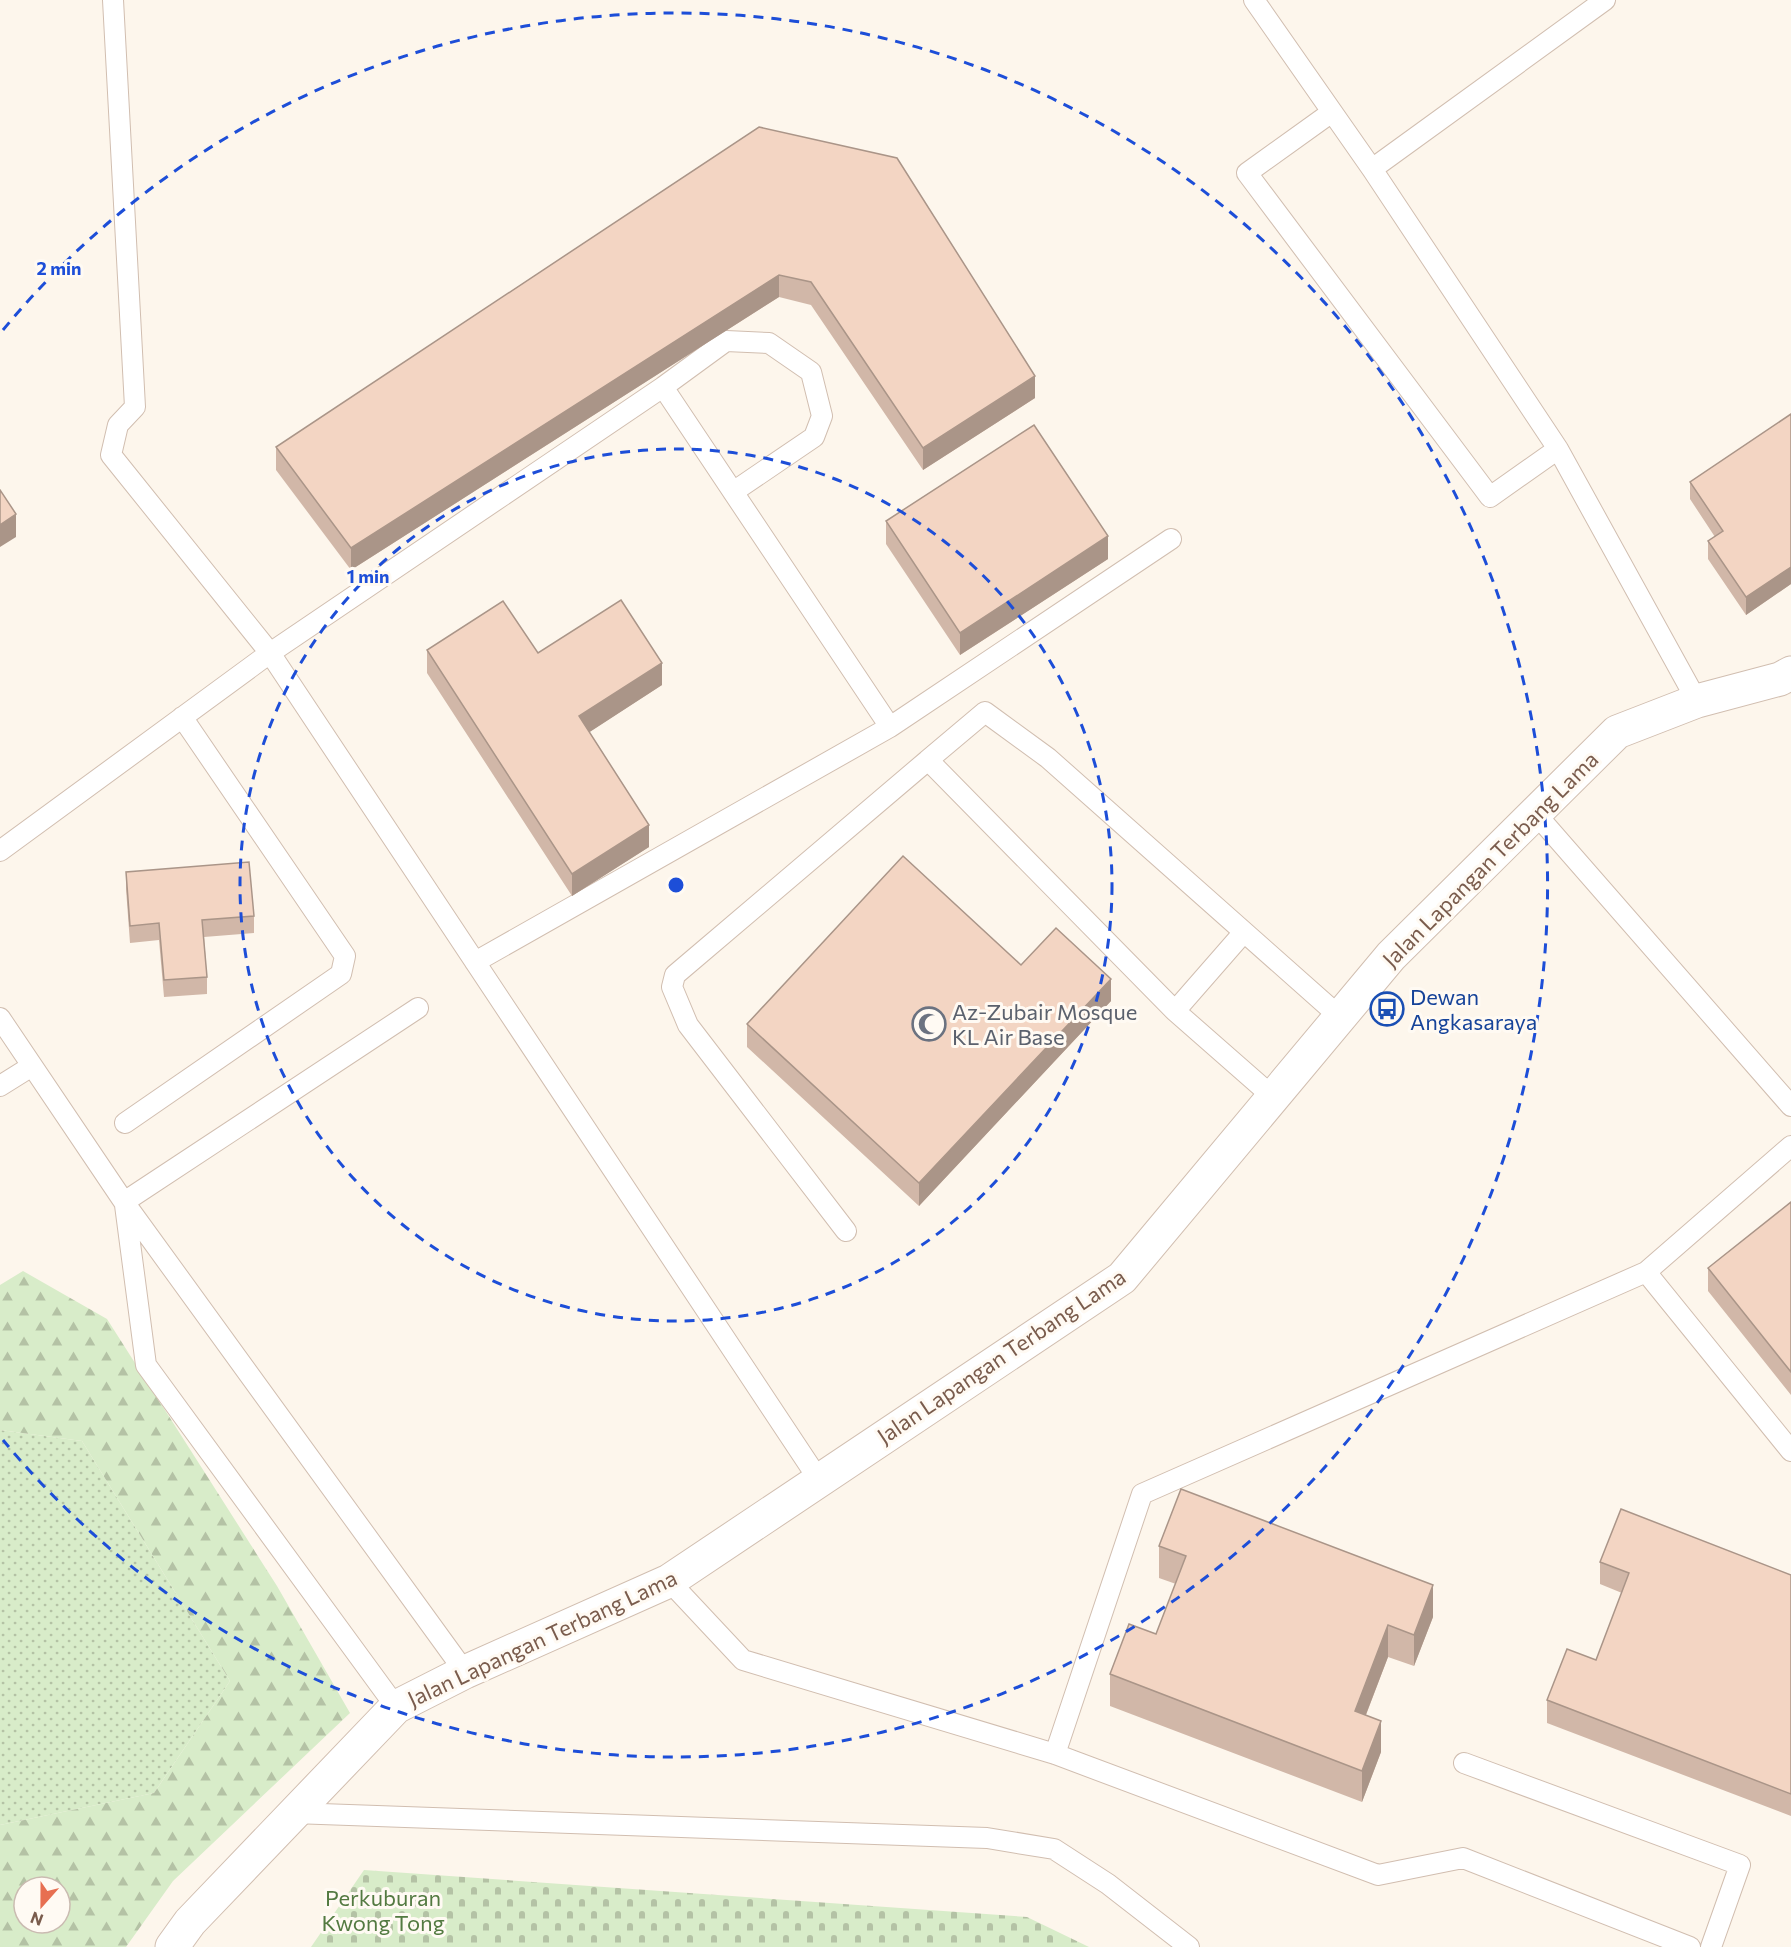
<svg xmlns="http://www.w3.org/2000/svg" width="1791" height="1947" viewBox="0 0 1791 1947" font-family="Commissioner,sans-serif">
	<style>
		.green { fill: url(#green-dots) }
		.forest { fill: url(#forest-firs); fill-rule: evenodd }
		.cemetery { fill: url(#cemetery-stones) }
		.lines { fill: none; stroke-linecap: round; stroke-linejoin: round }
		.lane-casing { stroke: #d1beb0; stroke-width: 22 }
		.street-casing { stroke: #d1beb0; stroke-width: 35 }
		.lane { stroke: #fff; stroke-width: 20 }
		.street { stroke: #fff; stroke-width: 33 }
		.wall { fill: #d1b7a8 }
		.shaded-wall { fill: #aa9588 }
		.building { fill: #f3d5c3; stroke: #aa9588; stroke-width: 1.5 }
		.ring { fill: none; stroke: #1d4ed8; stroke-width: 3; stroke-dasharray: 10 8 }
		.labels { text-anchor: middle; dominant-baseline: central; stroke-width: 6; stroke-linejoin: round; paint-order: stroke }
		.street-label { font-size: 22px; fill: #7a5c4d; stroke: #fffaf3 }
		.transit-label { font-size: 22px; fill: #164399; stroke: #fffaf3; text-anchor: start }
		.worship-label { font-size: 22px; fill: #5b616d; stroke: #fffaf3; text-anchor: start }
		.park-label { font-size: 22px; fill: #537a41; stroke: #fffaf3 }
		.centre { fill: #1d4ed8; stroke: #fffaf3; stroke-width: 3 }
		.ring-label { font-size: 18px; text-anchor: middle; font-weight: bold; fill: #1d4ed8; stroke: #fffaf3; stroke-width: 6; stroke-linejoin: round; paint-order: stroke }
	</style>
	<defs>
		<pattern id="green-dots" width="8" height="8" patternUnits="userSpaceOnUse" patternTransform="scale(1.5)"><rect width="8" height="8" fill="#d8ecc9"/><path d="M2 2h.1M6 6h.1" fill="none" stroke="#b4c2a5" stroke-width="1.8" stroke-linecap="round"/></pattern>
		<pattern id="forest-firs" width="22" height="20" patternUnits="userSpaceOnUse" patternTransform="scale(1.5)"><rect width="22" height="20" fill="#d8ecc9"/><path d="M5 1l3.5 6h-7zM16 11l3.5 6h-7z" fill="#b4c2a5"/></pattern>
		<pattern id="cemetery-stones" width="16" height="16" patternUnits="userSpaceOnUse" patternTransform="scale(1.5)"><rect width="16" height="16" fill="#d8ecc9"/><path d="M2 7V4a2 2 0 0 1 4 0v3zM10 15v-3a2 2 0 0 1 4 0v3z" fill="#b4c2a5"/></pattern>
	</defs>
	<rect width="100%" height="100%" fill="#fdf6ec"/>
	<path class="green" d="M0 1430 82 1441 230 1681 154 1793 0 1825Z"/>
	<path class="forest" d="M23 1271 107 1319 277 1586 350 1713 173 1881 126 1947H0V1825L154 1793 230 1681 82 1441 0 1430V1285ZM24 1887H60V1923H24Z"/>
	<path class="cemetery" d="M364 1870 1027 1917 1089 1947H311Z"/>
	<g class="lines">
		<defs>
			<path id="lane" d="M113 0 135 407 118 425 111 455 270 653 663 387 726 341 769 343 811 372 822 416 814 437 733 492
				M1254 0 1372 169 1558 449 1697 701
				M1332 112 1247 173 1490 497 1558 449
				M1372 169 1605 0
				M663 387 890 727
				M1535 813 1791 1106
				M0 851 270 653 819 1480
				M475 962 890 727 1171 539
				M1175 1011 1244 932
				M0 1018 124 1202 465 1672
				M0 1086 32 1066
				M1273 1097 1175 1011 928 760 985 712 1048 758 1340 1017
				M125 1123 341 974 345 956 182 717
				M124 1202 418 1008
				M125 1205 146 1365 396 1707
				M846 1231 688 1025 672 987 675 975 928 760
				M1646 1272 1791 1451
				M669 1581 743 1660 1055 1754 1378 1875 1463 1858 1690 1947
				M1055 1754 1142 1494 1646 1272 1791 1146
				M1464 1763 1740 1865 1711 1947
				M293 1813 987 1838 1054 1849 1108 1884 1189 1947"/>
			<path id="street" d="M172 1947 190 1922 396 1707 465 1672 669 1581 1122 1278 1391 956 1617 732 1697 701 1780 679 1791 673"/>
		</defs>
		<use href="#lane" class="lane-casing"/>
		<use href="#street" class="street-casing"/>
		<use href="#lane" class="lane"/>
		<use href="#street" class="street"/>
	</g>
	<path class="wall" d="M759 127 1035 398 923 470 811 305 779 297 351 570 276 470V447Z
		M1791 414V584L1746 615 1708 559V541L1715 537 1690 499V482Z
		M886 521 1108 559 960 655 886 544Z
		M427 650 538 653 662 685 589 732 649 847 572 896 427 673Z
		M126 872 254 916V933L204 937 207 977V994L164 997 159 940 130 943 126 889Z
		M1021 965 1111 1001 919 1206 747 1047V1024Z
		M1791 1202V1395L1708 1291V1268Z
		M1159 1546 1433 1617 1414 1666 1388 1657 1366 1715 1381 1752 1362 1802 1110 1706V1674L1156 1634 1176 1584 1159 1578Z
		M1600 1562 1791 1575V1816L1547 1723V1700L1596 1660 1622 1593 1600 1584Z"/>
	<path class="shaded-wall" d="M779 275V297L351 570V548Z
		M1035 376V398L923 470V448Z
		M16 514V537L0 547V525Z
		M1108 536V559L960 655V633Z
		M1791 567V584L1746 615V597Z
		M662 663V685L579 739V716Z
		M649 825V847L572 896V874Z
		M1111 979V1001L919 1206V1183Z
		M1433 1585V1617L1414 1666V1635Z
		M1388 1625V1657L1355 1743V1711Z
		M1381 1721V1752L1362 1802V1771Z"/>
	<path class="building" d="M759 127 897 158 1035 376 923 448 811 282 779 275 351 548 276 447Z
		M1791 414V567L1746 597 1708 541 1723 531 1690 482Z
		M1034 425 1108 536 960 633 886 521Z
		M0 490 16 514 0 525Z
		M621 600 662 663 579 716 649 825 572 874 427 650 503 601 538 653Z
		M903 856 1021 965 1056 928 1111 979 919 1183 747 1024Z
		M249 862 254 916 202 920 207 977 164 980 159 923 130 926 126 872Z
		M1791 1202V1372L1708 1268Z
		M1181 1489 1433 1585 1414 1635 1388 1625 1355 1711 1381 1721 1362 1771 1110 1674 1129 1624 1156 1634 1186 1556 1159 1546Z
		M1621 1509 1791 1575V1794L1547 1700 1567 1649 1596 1660 1629 1573 1600 1562Z"/>
	<g class="ring">
		<circle cx="676" cy="885" r="436"/>
		<path d="M3 330A872 872 0 1 1 3 1440"/>
	</g>
	<defs>
		<symbol id="bus-ring" viewBox="-11 -11 22 22"><circle r="9.5" fill="#fffaf3" stroke="#1a4fb4" stroke-width="1.5"/><path d="M-5-6H5V4H4V6H2V4H-2V6H-4V4H-5ZM-3.5-4V0h7V-4ZM-3.5 1.2v1.5H-2V1.2ZM2 1.2v1.5H3.5V1.2Z" fill="#1a4fb4"/></symbol>
		<symbol id="mosque-ring" viewBox="-11 -11 22 22"><circle r="9.5" fill="#fffaf3" stroke="#6b7280" stroke-width="1.5"/><path d="M3.5-4.9A6 6 0 1 0 3.5 4.9A5 5 0 1 1 3.5-4.9Z" fill="#6b7280"/></symbol>
	</defs>
	<g fill-rule="evenodd">
		<use href="#bus-ring" x="1368" y="990" width="38" height="38"/>
		<use href="#mosque-ring" x="910" y="1005" width="38" height="38"/>
	</g>
	<g class="labels">
		<g class="street-label">
			<text transform="translate(1490 859) rotate(-45)">Jalan Lapangan Terbang Lama</text>
			<text transform="translate(1001 1356) rotate(-34)">Jalan Lapangan Terbang Lama</text>
			<text transform="translate(542 1638) rotate(-25)">Jalan Lapangan Terbang Lama</text>
		</g>
		<g class="transit-label">
			<text x="1410" y="996">Dewan<tspan x="1410" dy="25">Angkasaraya</tspan></text>
		</g>
		<g class="worship-label">
			<text x="952" y="1011">Az-Zubair Mosque<tspan x="952" dy="25">KL Air Base</tspan></text>
		</g>
		<g class="park-label">
			<text x="383" y="1897">Perkuburan<tspan x="383" dy="25">Kwong Tong</tspan></text>
		</g>
	</g>
	<circle cx="676" cy="885" r="9" class="centre"/>
	<g class="ring-label">
		<text x="59" y="275">2 min</text>
		<text x="368" y="583">1 min</text>
	</g>
	<g transform="translate(42 1905) rotate(201)"><circle r="28" fill="#fffaf3" stroke="#cabbb1" stroke-width="1.5"/>
	<path d="M0-4.5L10 22L0 15L-10 22Z" fill="#e76f51"/>
	<text y="-9" font-size="16" font-weight="bold" text-anchor="middle" fill="#7a5c4d">N</text>
	</g>
</svg>
